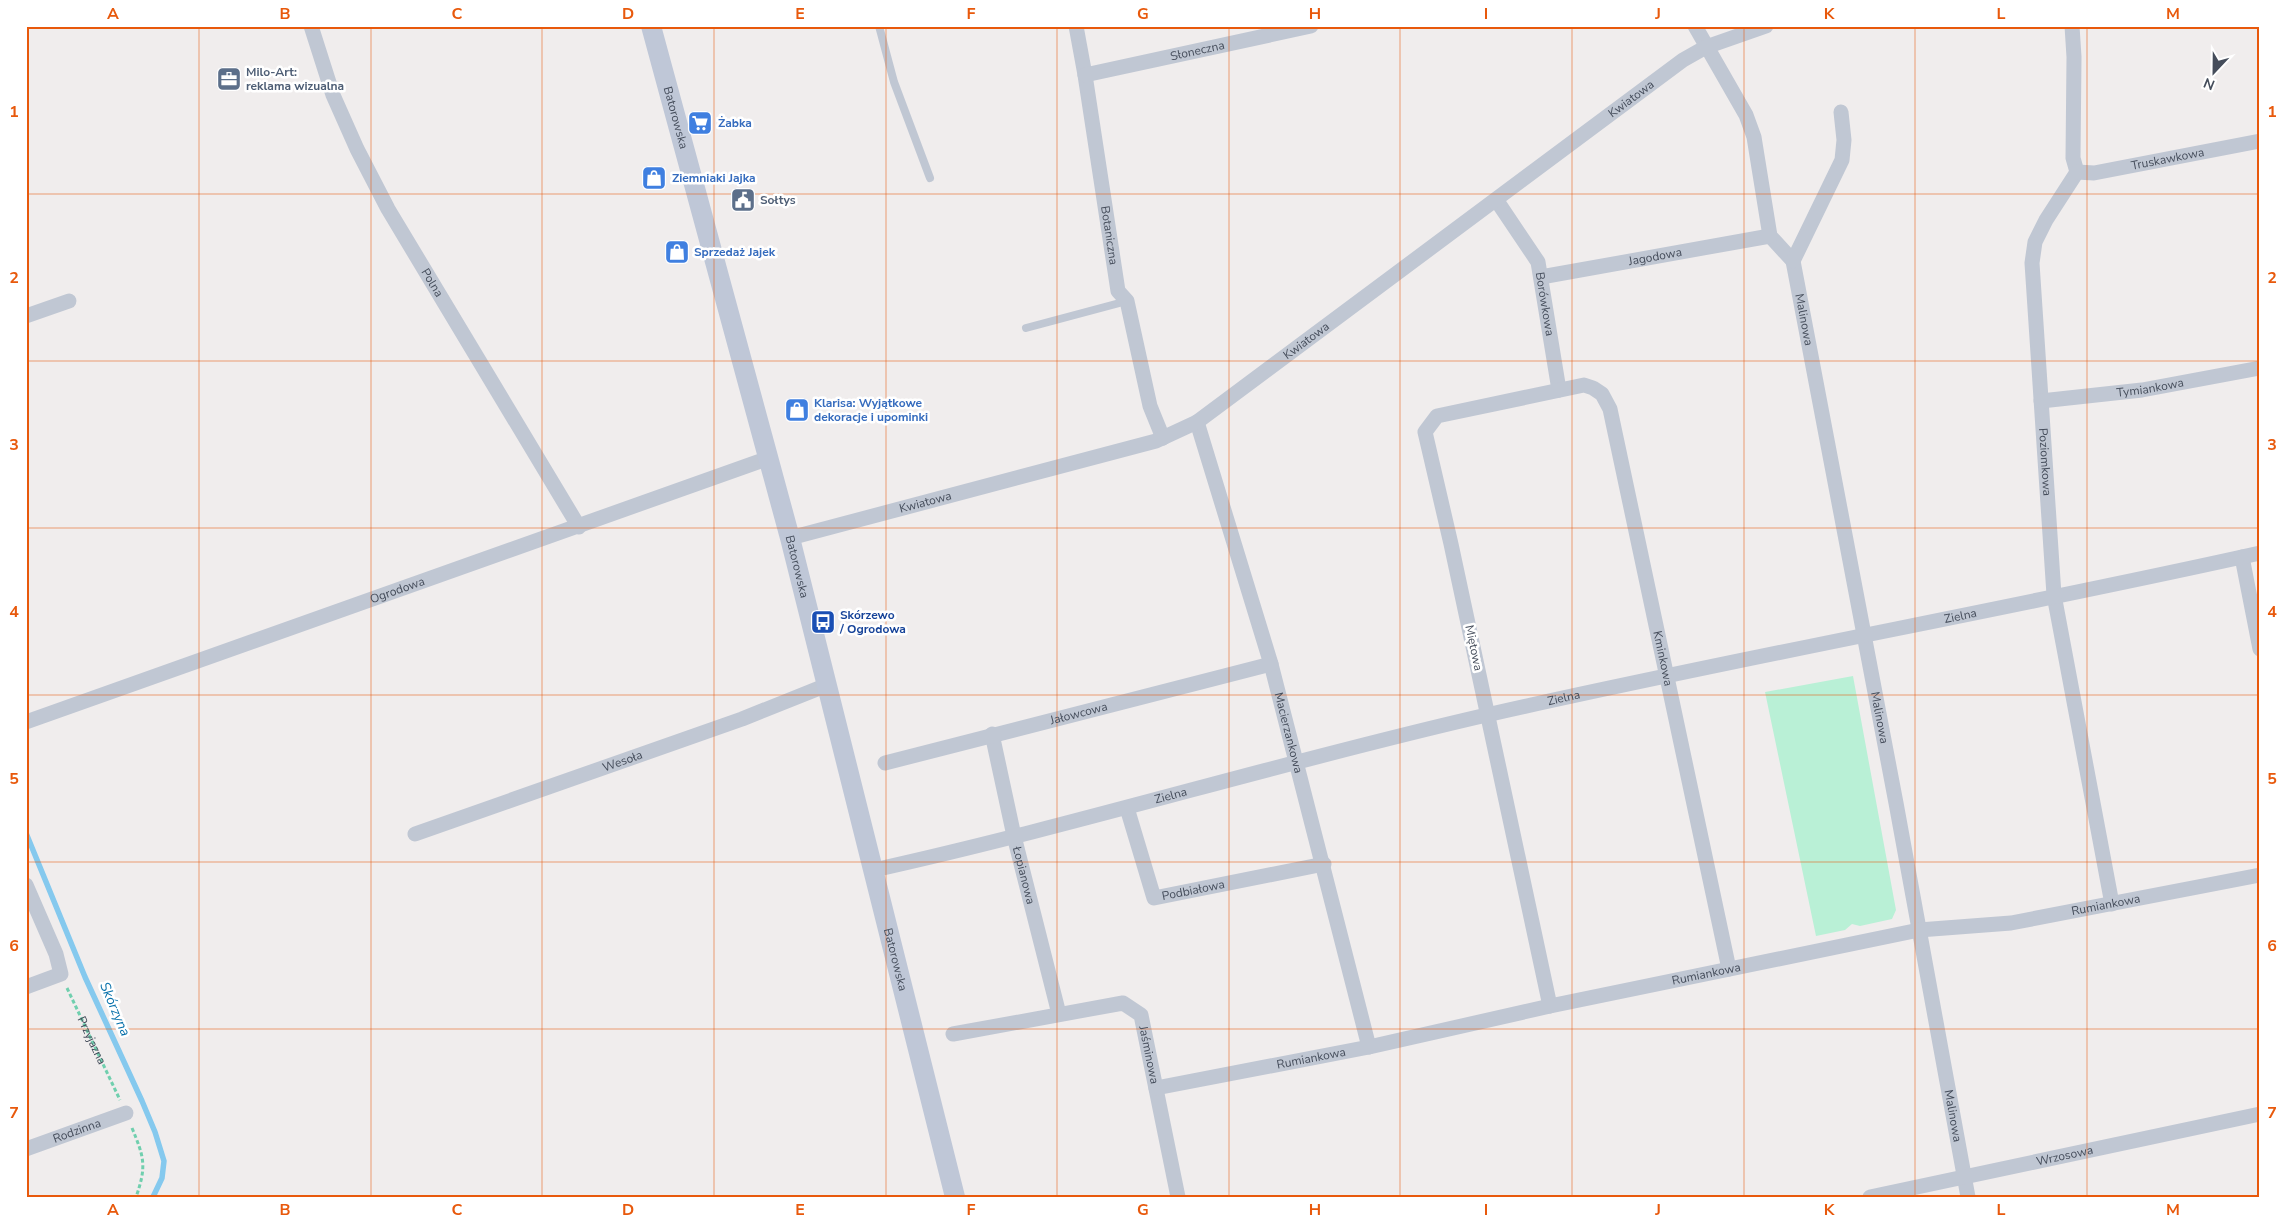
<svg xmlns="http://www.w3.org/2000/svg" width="2286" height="1223" viewBox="0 0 2286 1223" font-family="'Nunito Sans',sans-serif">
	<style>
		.green { fill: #b9f0d6 }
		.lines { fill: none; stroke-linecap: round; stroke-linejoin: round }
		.stream { stroke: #85c9ee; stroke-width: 5.5 }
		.path { stroke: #70cfae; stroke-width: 3; stroke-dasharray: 4 2.5; stroke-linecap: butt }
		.lane { stroke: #c0c7d3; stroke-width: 8 }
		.street { stroke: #c0c7d3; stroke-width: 15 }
		.secondary { stroke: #bfc7d7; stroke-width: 20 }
		.grid { fill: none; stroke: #e8590c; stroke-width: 1; stroke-opacity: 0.55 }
		.labels { text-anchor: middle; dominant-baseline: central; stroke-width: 5; stroke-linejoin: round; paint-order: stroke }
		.street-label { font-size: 12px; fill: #454d5b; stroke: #fff }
		.service-label { font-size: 12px; font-weight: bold; fill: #4e5e75; stroke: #fff; text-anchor: start }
		.shop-label { font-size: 12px; font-weight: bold; fill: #366cbe; stroke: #fff; text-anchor: start }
		.transit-label { font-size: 12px; font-weight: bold; fill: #164399; stroke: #fff; text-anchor: start }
		.water-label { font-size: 14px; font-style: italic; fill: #0871ab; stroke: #fff }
		.neatline { fill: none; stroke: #e8590c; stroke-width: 2 }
		.grid-label { font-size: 16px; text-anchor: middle; font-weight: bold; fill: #e8590c }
	</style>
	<rect width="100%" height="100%" fill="#f0eded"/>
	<path class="green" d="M1853 676 1896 910 1892 919 1860 926 1852 924 1845 930 1816 936 1765 692Z"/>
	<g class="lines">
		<path class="stream" d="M26 833 85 977 142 1101 155 1132 164 1161 162 1178 153 1197"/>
		<g class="path">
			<path id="s1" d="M67 988 120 1100"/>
			<path d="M132 1128C144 1157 147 1166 136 1197"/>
		</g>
		<path class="lane" d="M879 26 894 82 930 178
			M1026 328 1127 301"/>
		<g class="street">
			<path id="s2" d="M311 26 333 95 357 149 388 209 579 527"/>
			<path id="s3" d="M1076 26 1085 75 1118 291 1127 301 1150 406 1163 438"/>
			<path id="s4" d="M1695 26 1746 115 1754 137 1770 236 1793 261 1896 803 1968 1197"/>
			<path id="s5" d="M2072 26 2074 57 2073 158 2077 172 2046 220 2035 242 2032 263 2054 595 2112 904"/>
			<path id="s6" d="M1085 75 1311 26"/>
			<path id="s7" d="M2077 172 2094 173 2260 141"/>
			<path id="s8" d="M1497 201 1538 262 1559 390"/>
			<path d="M1793 261 1842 160 1844 140 1841 112"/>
			<path id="s9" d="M1541 277 1770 236"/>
			<path d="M26 316 69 301"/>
			<path id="s10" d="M2041 401 2142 390 2260 368"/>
			<path id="s11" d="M1197 422 1271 664 1369 1047"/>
			<path id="s12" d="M790 538 1156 441 1197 422 1683 60 1706 47 1766 26"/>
			<path d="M2242 557 2260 649"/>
			<path id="s13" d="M26 722 769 458"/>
			<path id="s14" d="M992 734 1014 836 1059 1014"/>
			<path id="s15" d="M885 763 1271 664"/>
			<path id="s16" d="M1127 808 1154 898 1324 864"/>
			<path id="s17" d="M415 834 742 719 827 685"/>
			<path id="s18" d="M874 870C1081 824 1284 761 1491 714 1746 656 2004 610 2260 553"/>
			<path d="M26 885 56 954 61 974 26 987"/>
			<path id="s19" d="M1550 1006 1451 544 1425 432 1437 416 1584 385 1593 388 1602 394 1610 409 1729 969"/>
			<path id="s20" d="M953 1034 1123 1003 1141 1015 1178 1197"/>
			<path id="s21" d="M1156 1088 1369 1047 1550 1006 1919 930 2011 923 2260 875"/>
			<path id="s22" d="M26 1149 126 1113"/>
			<path id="s23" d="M1870 1197 2260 1114"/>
		</g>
		<path class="secondary" id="s24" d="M651 26 790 538 955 1197"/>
	</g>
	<path class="grid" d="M199 26V1197M371 26V1197M542 26V1197M714 26V1197M886 26V1197M1057 26V1197M1229 26V1197M1400 26V1197M1572 26V1197M1744 26V1197M1915 26V1197M2087 26V1197M26 194H2260M26 361H2260M26 528H2260M26 695H2260M26 862H2260M26 1029H2260"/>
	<defs>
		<symbol id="office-square" viewBox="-11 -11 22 22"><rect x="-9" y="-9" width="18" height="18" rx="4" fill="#5c6f8a" stroke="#fff"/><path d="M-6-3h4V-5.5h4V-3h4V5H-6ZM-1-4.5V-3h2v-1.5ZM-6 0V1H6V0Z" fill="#fff"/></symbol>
		<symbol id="supermarket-square" viewBox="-11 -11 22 22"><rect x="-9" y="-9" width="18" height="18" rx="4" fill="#3f7fe0" stroke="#fff"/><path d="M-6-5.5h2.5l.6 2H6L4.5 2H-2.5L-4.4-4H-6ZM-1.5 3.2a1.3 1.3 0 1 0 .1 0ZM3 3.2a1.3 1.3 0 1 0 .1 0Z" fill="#fff"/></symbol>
		<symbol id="shop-square" viewBox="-11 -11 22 22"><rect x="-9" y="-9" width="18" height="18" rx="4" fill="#3f7fe0" stroke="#fff"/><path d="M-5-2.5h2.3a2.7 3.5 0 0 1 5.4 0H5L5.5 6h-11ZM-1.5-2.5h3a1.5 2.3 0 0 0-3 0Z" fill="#fff"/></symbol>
		<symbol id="civic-square" viewBox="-11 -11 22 22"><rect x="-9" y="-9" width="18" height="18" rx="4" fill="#5c6f8a" stroke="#fff"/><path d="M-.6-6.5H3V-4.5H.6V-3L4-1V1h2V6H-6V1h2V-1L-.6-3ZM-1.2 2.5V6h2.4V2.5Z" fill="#fff"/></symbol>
		<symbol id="bus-square" viewBox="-11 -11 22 22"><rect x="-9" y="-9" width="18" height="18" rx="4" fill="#1a4fb4" stroke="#fff"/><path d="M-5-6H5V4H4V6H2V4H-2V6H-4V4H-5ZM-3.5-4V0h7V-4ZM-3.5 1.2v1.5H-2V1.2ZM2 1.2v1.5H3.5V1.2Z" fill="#fff"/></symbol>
	</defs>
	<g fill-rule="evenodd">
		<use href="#office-square" x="215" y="65" width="28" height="28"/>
		<use href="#supermarket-square" x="686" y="109" width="28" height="28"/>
		<use href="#shop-square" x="640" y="164" width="28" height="28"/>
		<use href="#civic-square" x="729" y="186" width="28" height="28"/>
		<use href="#shop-square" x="663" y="238" width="28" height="28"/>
		<use href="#shop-square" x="783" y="396" width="28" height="28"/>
		<use href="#bus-square" x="809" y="608" width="28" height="28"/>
	</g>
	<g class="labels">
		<g class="street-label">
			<text stroke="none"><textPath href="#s6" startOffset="115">Słoneczna</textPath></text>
			<text stroke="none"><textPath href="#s12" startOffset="965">Kwiatowa</textPath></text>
			<text stroke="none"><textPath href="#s24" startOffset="95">Batorowska</textPath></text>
			<text stroke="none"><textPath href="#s7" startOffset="92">Truskawkowa</textPath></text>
			<text stroke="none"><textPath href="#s3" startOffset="212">Botaniczna</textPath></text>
			<text stroke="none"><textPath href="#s9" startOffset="116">Jagodowa</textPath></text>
			<text stroke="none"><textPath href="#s2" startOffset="285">Polna</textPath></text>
			<text stroke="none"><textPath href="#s8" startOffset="116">Borówkowa</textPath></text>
			<text stroke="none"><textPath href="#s4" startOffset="320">Malinowa</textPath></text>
			<text stroke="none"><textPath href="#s12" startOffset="560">Kwiatowa</textPath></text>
			<text stroke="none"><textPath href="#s10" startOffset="110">Tymiankowa</textPath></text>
			<text stroke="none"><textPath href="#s5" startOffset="449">Poziomkowa</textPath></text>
			<text stroke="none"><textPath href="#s12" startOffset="140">Kwiatowa</textPath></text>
			<text stroke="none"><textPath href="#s24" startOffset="560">Batorowska</textPath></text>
			<text stroke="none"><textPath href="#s13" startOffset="394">Ogrodowa</textPath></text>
			<text stroke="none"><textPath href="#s18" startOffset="1116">Zielna</textPath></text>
			<text transform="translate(1474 648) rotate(78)">Miętowa</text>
			<text stroke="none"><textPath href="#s19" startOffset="1050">Kminkowa</textPath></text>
			<text stroke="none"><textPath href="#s18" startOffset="711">Zielna</textPath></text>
			<text stroke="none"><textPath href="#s15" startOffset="200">Jałowcowa</textPath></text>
			<text stroke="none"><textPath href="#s4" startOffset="725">Malinowa</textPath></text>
			<text stroke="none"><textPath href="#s11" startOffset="324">Macierzankowa</textPath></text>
			<text stroke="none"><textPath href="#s17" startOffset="220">Wesoła</textPath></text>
			<text stroke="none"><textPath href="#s18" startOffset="306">Zielna</textPath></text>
			<text stroke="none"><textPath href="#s14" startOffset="145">Łopianowa</textPath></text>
			<text stroke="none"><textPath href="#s16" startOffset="134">Podbiałowa</textPath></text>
			<text stroke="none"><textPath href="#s21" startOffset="968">Rumiankowa</textPath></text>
			<text stroke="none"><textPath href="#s24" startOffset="965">Batorowska</textPath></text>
			<text stroke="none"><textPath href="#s21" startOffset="562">Rumiankowa</textPath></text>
			<text stroke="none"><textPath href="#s1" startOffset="58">Przyjazna</textPath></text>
			<text stroke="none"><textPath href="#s20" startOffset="235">Jaśminowa</textPath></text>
			<text stroke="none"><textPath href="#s21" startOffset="158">Rumiankowa</textPath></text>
			<text stroke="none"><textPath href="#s4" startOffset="1130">Malinowa</textPath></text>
			<text stroke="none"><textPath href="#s22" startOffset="54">Rodzinna</textPath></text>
			<text stroke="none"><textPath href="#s23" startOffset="199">Wrzosowa</textPath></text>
		</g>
		<g class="service-label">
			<text x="246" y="72">Milo-Art:<tspan x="246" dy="14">reklama wizualna</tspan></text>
			<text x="760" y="200">Sołtys</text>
		</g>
		<g class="shop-label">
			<text x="718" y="123">Żabka</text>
			<text x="672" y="178">Ziemniaki Jajka</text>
			<text x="694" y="252">Sprzedaż Jajek</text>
			<text x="814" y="403">Klarisa: Wyjątkowe<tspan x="814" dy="14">dekoracje i upominki</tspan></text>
		</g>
		<g class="transit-label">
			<text x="840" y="615">Skórzewo<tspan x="840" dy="14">/ Ogrodowa</tspan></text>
		</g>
		<g class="water-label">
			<text transform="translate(115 1009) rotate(67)">Skórzyna</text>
		</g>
	</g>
	<rect width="2286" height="1223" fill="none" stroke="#ffffff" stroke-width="55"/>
	<g transform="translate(2214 72) rotate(202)" stroke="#ffffff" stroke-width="4" paint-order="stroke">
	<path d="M0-4L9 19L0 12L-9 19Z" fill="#454d5b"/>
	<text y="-8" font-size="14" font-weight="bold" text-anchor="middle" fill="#454d5b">N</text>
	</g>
	<rect x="28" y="28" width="2230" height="1168" class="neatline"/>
	<g class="grid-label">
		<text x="113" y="19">A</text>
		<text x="285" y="19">B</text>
		<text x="457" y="19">C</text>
		<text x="628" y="19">D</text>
		<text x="800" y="19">E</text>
		<text x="971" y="19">F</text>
		<text x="1143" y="19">G</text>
		<text x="1315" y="19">H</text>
		<text x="1486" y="19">I</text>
		<text x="1658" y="19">J</text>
		<text x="1829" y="19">K</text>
		<text x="2001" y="19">L</text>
		<text x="2173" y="19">M</text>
		<text x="14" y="117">1</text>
		<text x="2272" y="117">1</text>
		<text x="14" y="283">2</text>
		<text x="2272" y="283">2</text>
		<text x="14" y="450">3</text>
		<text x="2272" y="450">3</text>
		<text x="14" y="617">4</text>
		<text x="2272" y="617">4</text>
		<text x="14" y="784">5</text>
		<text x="2272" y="784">5</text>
		<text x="14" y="951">6</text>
		<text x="2272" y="951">6</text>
		<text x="14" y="1118">7</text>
		<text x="2272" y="1118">7</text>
		<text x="113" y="1215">A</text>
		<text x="285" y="1215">B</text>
		<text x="457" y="1215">C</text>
		<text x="628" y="1215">D</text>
		<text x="800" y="1215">E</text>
		<text x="971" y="1215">F</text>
		<text x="1143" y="1215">G</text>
		<text x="1315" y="1215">H</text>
		<text x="1486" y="1215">I</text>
		<text x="1658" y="1215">J</text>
		<text x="1829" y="1215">K</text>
		<text x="2001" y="1215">L</text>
		<text x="2173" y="1215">M</text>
	</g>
</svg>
